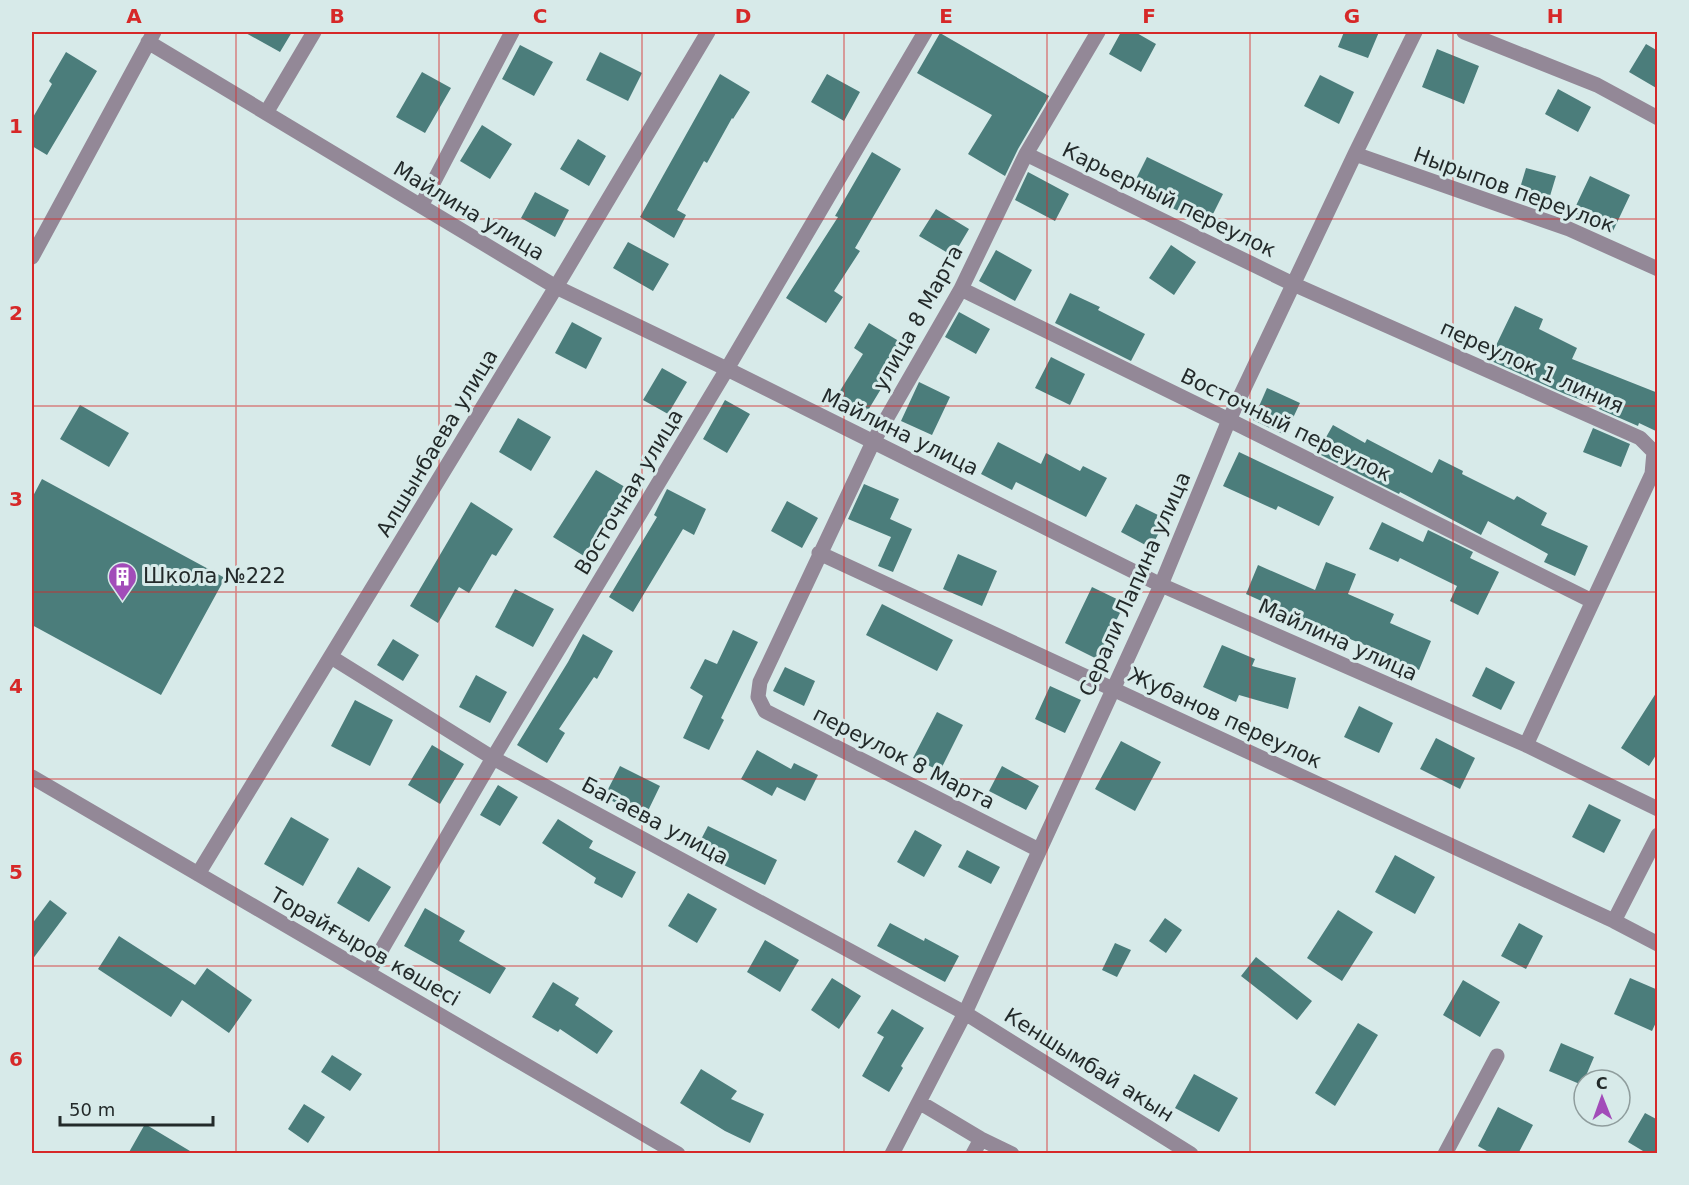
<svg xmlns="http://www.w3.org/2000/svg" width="1689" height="1185" viewBox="0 0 1689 1185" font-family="'DejaVu Sans',sans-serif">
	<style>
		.building { fill: #4b7d7b }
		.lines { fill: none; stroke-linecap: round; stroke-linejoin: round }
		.minor { stroke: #938897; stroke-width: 15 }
		.grid { fill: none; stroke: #d62828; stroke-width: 1.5; stroke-opacity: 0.55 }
		.labels { text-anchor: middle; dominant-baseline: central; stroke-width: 6; stroke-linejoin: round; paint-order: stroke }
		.street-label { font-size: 21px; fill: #232a2a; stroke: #d7eae9 }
		.poi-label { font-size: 21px; fill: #232a2a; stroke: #d7eae9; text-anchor: start }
		.neatline { fill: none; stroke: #d62828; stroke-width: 2 }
		.grid-label { font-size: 20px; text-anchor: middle; font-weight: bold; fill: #d62828 }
	</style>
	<rect width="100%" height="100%" fill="#d7eae9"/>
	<path class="building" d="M244 32H292L280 52Z
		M1121 32H1135L1156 44 1141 72 1109 54Z
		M1344 32H1379L1368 58 1338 47Z
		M940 33 1049 96 1018 149 1005 176 968 154 992 115 917 73Z
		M1646 44 1658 51V89L1629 72Z
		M520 45 553 62 534 96 502 79Z
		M1437 49 1479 66 1464 104 1422 87Z
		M66 52 97 71 47 155 32 146V119L52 84 49 81Z
		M600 52 642 73 628 101 586 80Z
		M422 72 451 88 425 133 396 117Z
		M720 74 750 92 733 119 732 118 707 163 704 161 677 210 686 215 674 238 640 217Z
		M827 74 860 92 844 121 811 102Z
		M1320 75 1354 92 1339 124 1304 106Z
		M1558 89 1591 107 1578 132 1545 114Z
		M482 125 512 144 490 179 460 161Z
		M578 139 606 156 589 186 560 169Z
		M872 152 901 169 855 248 860 251 834 291 843 297 826 323 786 298 838 217 835 216Z
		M1147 157 1223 194 1207 226 1132 187Z
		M1526 168 1556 176 1547 206 1517 198Z
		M1028 172 1069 194 1055 221 1015 200Z
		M1590 176 1630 195 1613 231 1573 212Z
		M535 192 569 210 555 237 521 218Z
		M936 209 969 229 953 256 919 236Z
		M628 242 669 264 653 291 613 268Z
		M1171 245 1196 262 1174 295 1149 278Z
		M996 250 1032 270 1015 301 979 281Z
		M1070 293 1100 307 1098 310 1145 334 1131 361 1055 323Z
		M1515 306 1543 319 1539 329 1577 348 1572 359 1658 393V432L1639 423 1638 426 1599 409 1600 407 1565 394 1489 360Z
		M959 312 990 329 976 354 945 337Z
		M572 322 602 338 586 369 555 353Z
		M869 323 907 346 867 412 838 394 863 354 854 348Z
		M1051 357 1085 374 1070 405 1035 388Z
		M662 368 687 382 668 414 643 400Z
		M919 382 950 397 932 435 901 421Z
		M1267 388 1300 403 1285 435 1253 420Z
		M725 400 750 414 727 453 703 439Z
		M80 405 129 433 109 467 60 439Z
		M518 418 551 437 531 471 499 452Z
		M1333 425 1365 443 1367 439 1432 473 1439 459 1463 471 1462 474 1514 500 1517 496 1547 513 1541 525 1588 546 1575 576 1544 562 1548 554 1488 521 1481 535 1400 492 1399 494 1317 453Z
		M1593 428 1630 444 1621 467 1583 452Z
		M998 442 1041 464 1046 453 1080 471 1083 466 1107 478 1086 517 1016 482 1012 490 981 474Z
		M1239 452 1334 497 1319 526 1278 506 1276 510 1223 486Z
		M596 470 625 487 584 556 553 537Z
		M42 479 225 578 161 695 32 625V498Z
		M864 484 899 499 890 519 912 529 893 572 878 566 891 537 848 519Z
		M667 489 706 509 694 535 683 529 633 612 609 597 657 517 654 515Z
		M787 501 818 518 802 548 771 531Z
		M471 502 513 529 496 556 492 554 469 593 459 587 438 623 410 606Z
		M1136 504 1166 519 1151 548 1121 532Z
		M1382 522 1423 542 1428 530 1473 552 1470 558 1499 572 1478 615 1450 601 1457 586 1400 558 1398 562 1369 549Z
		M958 554 997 571 982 606 943 589Z
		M1326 562 1356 574 1348 594 1394 614 1390 623 1431 641 1419 670 1386 656 1387 654 1303 620 1246 594 1258 565 1315 590Z
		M1092 587 1125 603 1097 659 1065 643Z
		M515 589 554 609 533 647 495 627Z
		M882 604 953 640 937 671 866 635Z
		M733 630 758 642 721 718 724 720 709 750 683 738 703 696 690 688 705 659 717 664Z
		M583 634 613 651 597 679 594 677 559 729 565 733 547 763 517 745 568 662Z
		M393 639 419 655 403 681 377 665Z
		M1222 645 1255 659 1252 666 1296 678 1288 709 1239 695 1236 702 1203 687Z
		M785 667 815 681 804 706 773 691Z
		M1486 667 1515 682 1501 710 1472 696Z
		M476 675 507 692 490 723 459 707Z
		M1050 686 1081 700 1065 733 1035 719Z
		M1658 690V752L1649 766 1621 748Z
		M355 700 393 720 370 766 331 746Z
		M1359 706 1393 723 1379 753 1344 737Z
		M937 712 963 725 940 771 913 758Z
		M1436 738 1475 758 1460 789 1420 769Z
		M1121 741 1161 762 1135 811 1095 789Z
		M432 745 464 764 440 804 408 785Z
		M757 750 791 769 794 763 818 775 805 801 777 787 772 796 741 779Z
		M620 766 660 786 645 817 604 797Z
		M1002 766 1039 786 1026 810 989 791Z
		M498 785 518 797 500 826 480 815Z
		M1589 804 1621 820 1604 853 1572 837Z
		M291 817 329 839 303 886 264 864Z
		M558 819 593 841 589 848 636 872 622 898 594 883 596 878 542 843Z
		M708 826 777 860 765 885 695 851Z
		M915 830 942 845 924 877 897 862Z
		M967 850 1000 867 991 884 958 867Z
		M1395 855 1435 877 1415 914 1375 892Z
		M358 867 391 887 369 922 337 903Z
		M688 893 717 909 697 943 668 926Z
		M50 900 67 913 32 960V924Z
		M425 908 465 931 459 941 506 968 490 994 404 946Z
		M1338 910 1373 932 1342 981 1307 958Z
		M1165 918 1182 930 1166 953 1149 941Z
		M890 923 924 941 925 938 959 956 945 982 877 946Z
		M1519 923 1543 936 1526 969 1501 956Z
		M119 936 195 985 207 968 252 1000 229 1033 182 1000 171 1017 98 969Z
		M765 940 799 960 780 992 747 972Z
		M1115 943 1131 950 1117 977 1102 970Z
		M1256 957 1312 1001 1297 1020 1241 976Z
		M832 978 861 996 839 1029 811 1010Z
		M1630 978 1658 990V1018L1652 1031 1614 1014Z
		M1463 980 1500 1002 1480 1037 1443 1015Z
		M553 982 579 998 575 1005 613 1031 597 1054 560 1029 558 1032 532 1017Z
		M892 1009 924 1028 901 1066 903 1068 889 1092 862 1076 884 1037 877 1033Z
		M1358 1023 1378 1035 1335 1106 1315 1093Z
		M1561 1043 1594 1057 1582 1085 1549 1071Z
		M332 1055 362 1074 350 1091 321 1072Z
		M701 1069 737 1091 731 1099 764 1114 750 1143 725 1131 680 1103Z
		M1194 1074 1238 1098 1219 1132 1175 1108Z
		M304 1104 325 1117 308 1143 288 1129Z
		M1498 1107 1533 1125 1518 1154H1492L1478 1146Z
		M1645 1113 1658 1120V1154H1648L1628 1142Z
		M145 1124 195 1154H128Z"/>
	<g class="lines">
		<path class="minor" d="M1464 32 1597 85 1658 118
			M148 42 556 287 727 369 1161 585 1526 745 1658 809
			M266 113 314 32
			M1026 154 1293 284 1640 438 1654 452 1652 474 1526 745
			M1355 154 1569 229 1658 269
			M421 206 512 32
			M32 257 154 32
			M961 289 1229 420 1592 601
			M819 553 1614 921 1658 944
			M331 657 493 758 965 1013 1191 1154
			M32 777 678 1154
			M1039 850 765 711 758 697 760 682 873 442 961 289 1026 154 1098 32
			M198 874 556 287 708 32
			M1614 921 1658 835
			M368 973 493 758 727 369 925 32
			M919 1102 981 1139 1012 1154
			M892 1154 965 1013 1161 585 1229 420 1355 154 1415 32
			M973 1154 981 1139
			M1445 1154 1497 1056"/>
	</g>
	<path class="grid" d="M236 32V1154M439 32V1154M642 32V1154M844 32V1154M1047 32V1154M1250 32V1154M1453 32V1154M32 219H1658M32 406H1658M32 592H1658M32 779H1658M32 966H1658"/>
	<defs>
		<symbol id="building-pin" viewBox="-11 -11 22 30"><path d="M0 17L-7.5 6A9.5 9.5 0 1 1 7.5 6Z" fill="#a24cb9" stroke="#d7eae9"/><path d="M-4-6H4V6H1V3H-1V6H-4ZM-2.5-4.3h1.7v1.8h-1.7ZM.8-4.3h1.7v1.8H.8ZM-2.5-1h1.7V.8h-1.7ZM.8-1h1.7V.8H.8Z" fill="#fff"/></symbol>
	</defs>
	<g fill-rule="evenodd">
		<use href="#building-pin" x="106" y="560" width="33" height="45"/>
	</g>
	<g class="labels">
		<g class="street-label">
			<text transform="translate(1514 190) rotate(20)">Нырыпов переулок</text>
			<text transform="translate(1169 200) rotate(26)">Карьерный переулок</text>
			<text transform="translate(469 211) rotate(31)">Майлина улица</text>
			<text transform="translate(918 318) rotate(-61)">улица 8 Марта</text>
			<text transform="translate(1532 367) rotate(24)">переулок 1 линия</text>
			<text transform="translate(1286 425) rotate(26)">Восточный переулок</text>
			<text transform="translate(900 432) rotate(26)">Майлина улица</text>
			<text transform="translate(437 443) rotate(-59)">Алшынбаева улица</text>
			<text transform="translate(629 492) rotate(-59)">Восточная улица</text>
			<text transform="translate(1135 584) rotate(-66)">Серали Лапина улица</text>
			<text transform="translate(1338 640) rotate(24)">Майлина улица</text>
			<text transform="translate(1225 718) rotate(25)">Жубанов переулок</text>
			<text transform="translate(904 758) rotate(27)">переулок 8 Марта</text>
			<text transform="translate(655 821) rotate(28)">Багаева улица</text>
			<text transform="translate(365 947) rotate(30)">Торайғыров көшесі</text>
			<text transform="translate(1089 1065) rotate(32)">Кеншымбай акын</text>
		</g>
		<g class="poi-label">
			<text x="143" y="576">Школа №222</text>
		</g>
	</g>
	<rect width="1689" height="1185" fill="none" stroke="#d7eae9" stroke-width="66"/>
	<g transform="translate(1602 1098) rotate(359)"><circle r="28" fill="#d7eae9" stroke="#8f9d9d" stroke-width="1.5"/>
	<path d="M0-4.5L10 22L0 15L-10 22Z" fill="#a24cb9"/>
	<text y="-9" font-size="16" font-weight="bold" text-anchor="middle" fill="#232a2a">С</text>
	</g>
	<path d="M60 1116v9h153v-9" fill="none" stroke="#232a2a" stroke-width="3"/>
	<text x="69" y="1116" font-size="18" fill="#232a2a" stroke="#d7eae9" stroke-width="4.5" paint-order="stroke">50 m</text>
	<rect x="33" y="33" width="1623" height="1119" class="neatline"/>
	<g class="grid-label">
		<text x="134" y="23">A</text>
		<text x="337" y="23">B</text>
		<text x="540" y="23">C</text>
		<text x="743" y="23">D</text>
		<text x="946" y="23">E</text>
		<text x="1149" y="23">F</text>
		<text x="1352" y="23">G</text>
		<text x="1555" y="23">H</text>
		<text x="16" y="133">1</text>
		<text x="16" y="320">2</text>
		<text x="16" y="506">3</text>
		<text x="16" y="693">4</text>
		<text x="16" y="879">5</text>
		<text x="16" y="1066">6</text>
	</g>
</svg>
